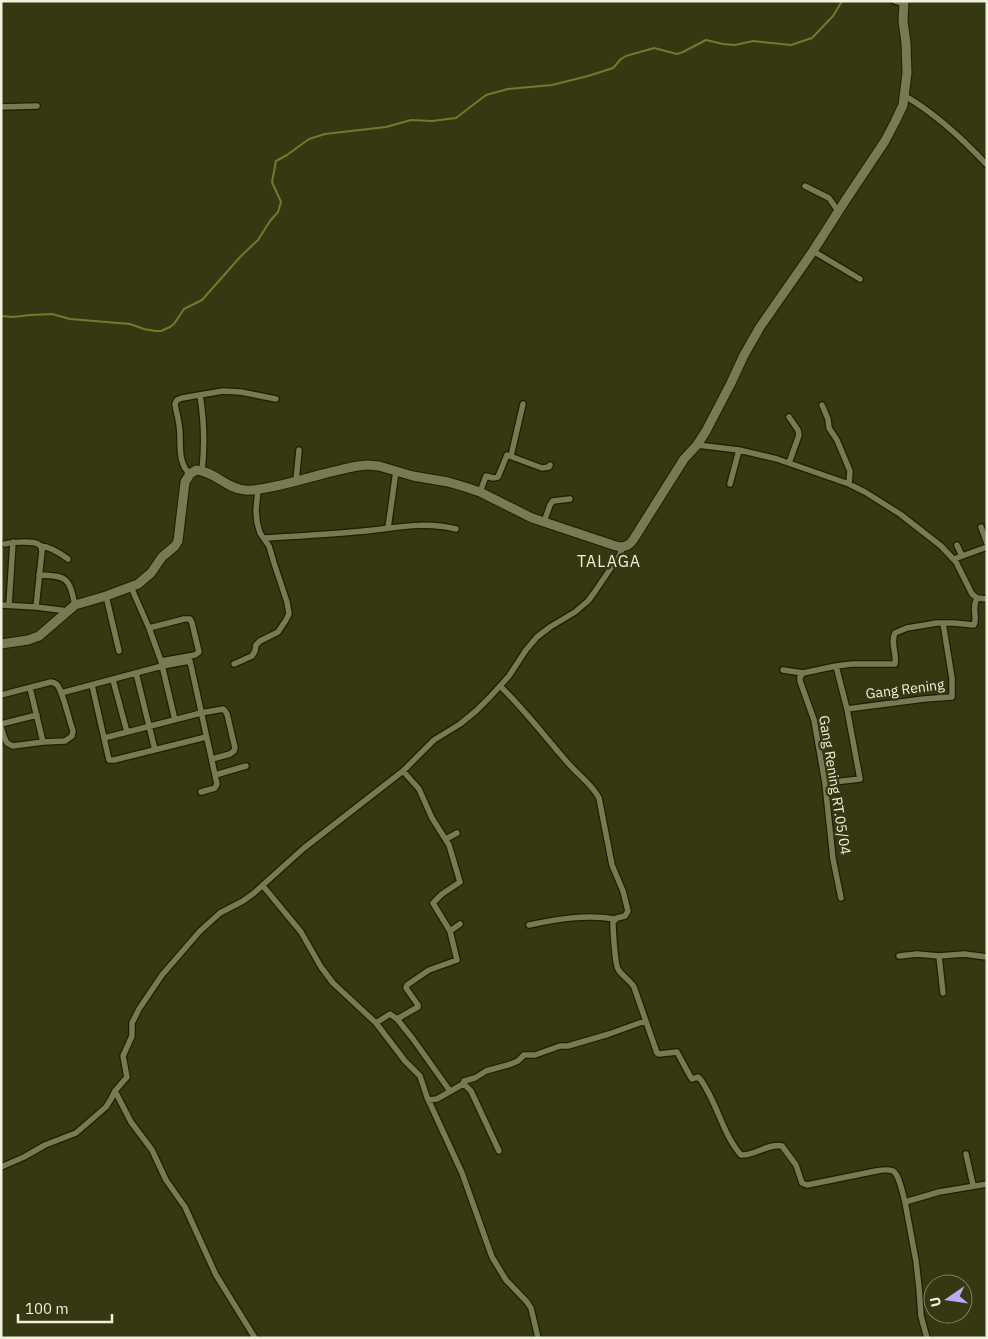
<svg xmlns="http://www.w3.org/2000/svg" width="988" height="1339" viewBox="0 0 988 1339" font-family="'IBM Plex Sans',sans-serif">
	<style>
		.lines { fill: none; stroke-linecap: round; stroke-linejoin: round }
		.stream { stroke: #74792c; stroke-width: 2 }
		.street-casing { stroke: #1d1f02; stroke-width: 8 }
		.secondary-casing { stroke: #1d1f02; stroke-width: 11 }
		.street { stroke: #777a52; stroke-width: 5.5 }
		.secondary { stroke: #777a52; stroke-width: 9 }
		.labels { text-anchor: middle; dominant-baseline: central; stroke-width: 5; stroke-linejoin: round; paint-order: stroke }
		.street-label { font-size: 14px; fill: #eff2dc; stroke: #353811 }
		.quarter-label { font-size: 16px; letter-spacing: 1px; fill: #eff2dc; stroke: #353811 }
	</style>
	<rect width="100%" height="100%" fill="#353811"/>
	<g class="lines">
		<path class="stream" d="M1 316 13 317 30 315 52 314 70 319 130 324 144 329 155 331H161L170 327 174 324 184 309 202 300 241 256 258 240 270 221 278 212 281 202 272 182 276 161 287 155 309 139 325 134 386 127 411 120 432 121 456 118 486 95 508 89 552 85 588 76 613 68 621 59 626 56 654 48 677 54 683 52 706 40 723 44 735 45 753 41 791 45 812 38 833 16 842 1"/>
		<defs>
			<path id="street" d="M895 1 903 3
				M905 96C936 114 962 138 987 165
				M1 107 37 106
				M805 186 829 198 838 211
				M813 251 860 279
				M200 395C204 420 205 445 202 470
				M822 405 828 419 829 428 837 440 850 471 849 484
				M789 417 798 430 799 435 789 463
				M697 445 739 450 777 459 849 484 865 492 900 514 941 546 956 562 972 594 977 598 987 599
				M511 456 523 404
				M190 474C176 462 182 441 179 424 178 417 176 411 175 404L177 400 182 398 223 391 241 392 276 399
				M296 481 299 450
				M730 484 739 450
				M480 492 486 476 493 478 498 477 507 455 542 468 549 467 550 465
				M544 522 550 505 553 501 570 499
				M981 527 987 543
				M388 528 396 471
				M265 538C294 536 323 535 353 532 388 530 421 520 456 529
				M957 545 962 556
				M41 546C51 547 60 553 68 559
				M954 559 987 547
				M39 575C68 576 69 578 75 605
				M131 587 149 628 161 661 175 720
				M106 596 119 651
				M1 605 36 607 42 551C41 548 42 546 38 544 32 541 12 542 5 544
				M9 605 13 542
				M36 607 68 611
				M149 628 184 619H190L192 623 199 652 195 655 161 661
				M234 664 252 656 255 651 256 645 260 641 278 632 286 620 289 614 287 602 274 563 269 546 260 533 257 522 256 510 258 490
				M783 670 803 673
				M136 673 155 750
				M113 680 127 732
				M92 685 109 760H114L206 737
				M500 686C525 710 545 737 568 763 578 775 592 784 599 798L612 865 623 891 628 911 625 916 617 918 613 922C613 930 615 964 618 969 622 976 630 980 634 987L657 1053 659 1054 677 1052 690 1076 692 1079 698 1077C702 1080 704 1085 707 1090 719 1111 725 1137 741 1155 755 1156 768 1143 782 1146L796 1165 802 1183 807 1185 876 1171C881 1170 888 1169 893 1171 899 1174 903 1195 905 1202
				M30 688 43 742
				M61 693 162 666 190 661 217 784 215 788 201 792
				M1 695 51 682C55 683 56 683 58 686 64 696 69 720 73 731L72 736 65 741 43 742 13 746 7 743 5 739 1 727
				M847 709 924 699 952 697V678L943 623
				M1 724 37 715
				M104 738 201 713 223 709 225 711 227 714 235 748 234 751 230 754 212 759
				M403 771 419 789 432 818 449 845 460 882 442 894 433 903 450 931
				M215 775 246 766
				M825 783 860 779 847 709 836 666
				M446 839 457 833
				M263 886 301 932 321 967 333 983 376 1023 405 1061 420 1076 427 1097 462 1173 492 1257 506 1280 527 1302 531 1308 538 1338
				M841 898 833 859 825 783 814 720 800 681V677L803 673 836 666 852 664H895C897 653 890 643 895 633L907 628 937 623H954L974 625C978 616 971 610 977 598
				M529 925C558 919 586 914 615 919
				M899 956 917 954 939 956 964 954 987 957
				M939 956 943 993
				M397 1019 418 1007V1005L406 988 407 985 429 970 457 960 450 931 460 924
				M376 1023 390 1014 397 1019 413 1039 450 1091
				M463 1084 466 1086 471 1091 499 1151
				M115 1091 131 1122 152 1150 166 1180 185 1207 216 1275 255 1338
				M428 1100 437 1099 463 1084 464 1081 475 1078 486 1071 511 1064 518 1061 524 1055H535L560 1046H568L609 1034 645 1021
				M966 1154 973 1185
				M1 1167 24 1157 45 1145 76 1133 106 1107 111 1099 115 1091 127 1077 123 1056 132 1036V1023L139 1009 162 975 200 931 220 913 243 901 254 893 304 848 403 771 434 740 460 724 476 711 490 697 509 676 526 650 537 637 550 627 575 612 588 601 594 593 619 556 623 547
				M927 1338 921 1316 919 1288 916 1261 905 1202 939 1192 987 1184"/>
			<path id="secondary" d="M1 644 28 640 39 636 75 605 106 596 138 584 151 573 162 557 175 546 178 541 185 482 190 474 196 470C214 471 227 489 245 490 256 491 266 488 276 486 303 480 330 471 358 466L367 465 379 466 413 476 448 482 465 487 480 492 532 518 616 546C623 548 629 546 633 540L684 459 697 445 706 431 731 383 744 355 760 327 813 251 845 201 885 141 895 122 903 105 907 73 906 43 903 21 904 1"/>
		</defs>
		<use href="#street" class="street-casing"/>
		<use href="#secondary" class="secondary-casing"/>
		<use href="#street" class="street"/>
		<use href="#secondary" class="secondary"/>
	</g>
	<g class="labels">
		<g class="street-label">
			<text transform="translate(905 689) rotate(-7)">Gang Rening</text>
			<text transform="translate(835 785) rotate(81)">Gang Rening RT.05/04</text>
		</g>
		<g class="quarter-label">
			<text x="609" y="561">TALAGA</text>
		</g>
	</g>
	<rect width="988" height="1339" fill="none" stroke="#eff2dc" stroke-width="5"/>
	<g transform="translate(948 1299) rotate(257)"><circle r="24" fill="#353811" stroke="#7f8262"/>
	<path d="M0-4L9 19L0 12L-9 19Z" fill="#b9abf7"/>
	<text y="-8" font-size="14" font-weight="bold" text-anchor="middle" fill="#eff2dc">U</text>
	</g>
	<path d="M18 1314v8h94v-8" fill="none" stroke="#eff2dc" stroke-width="2.5"/>
	<text x="25" y="1314" font-size="15" fill="#eff2dc" stroke="#353811" stroke-width="4" paint-order="stroke">100 m</text>
</svg>
